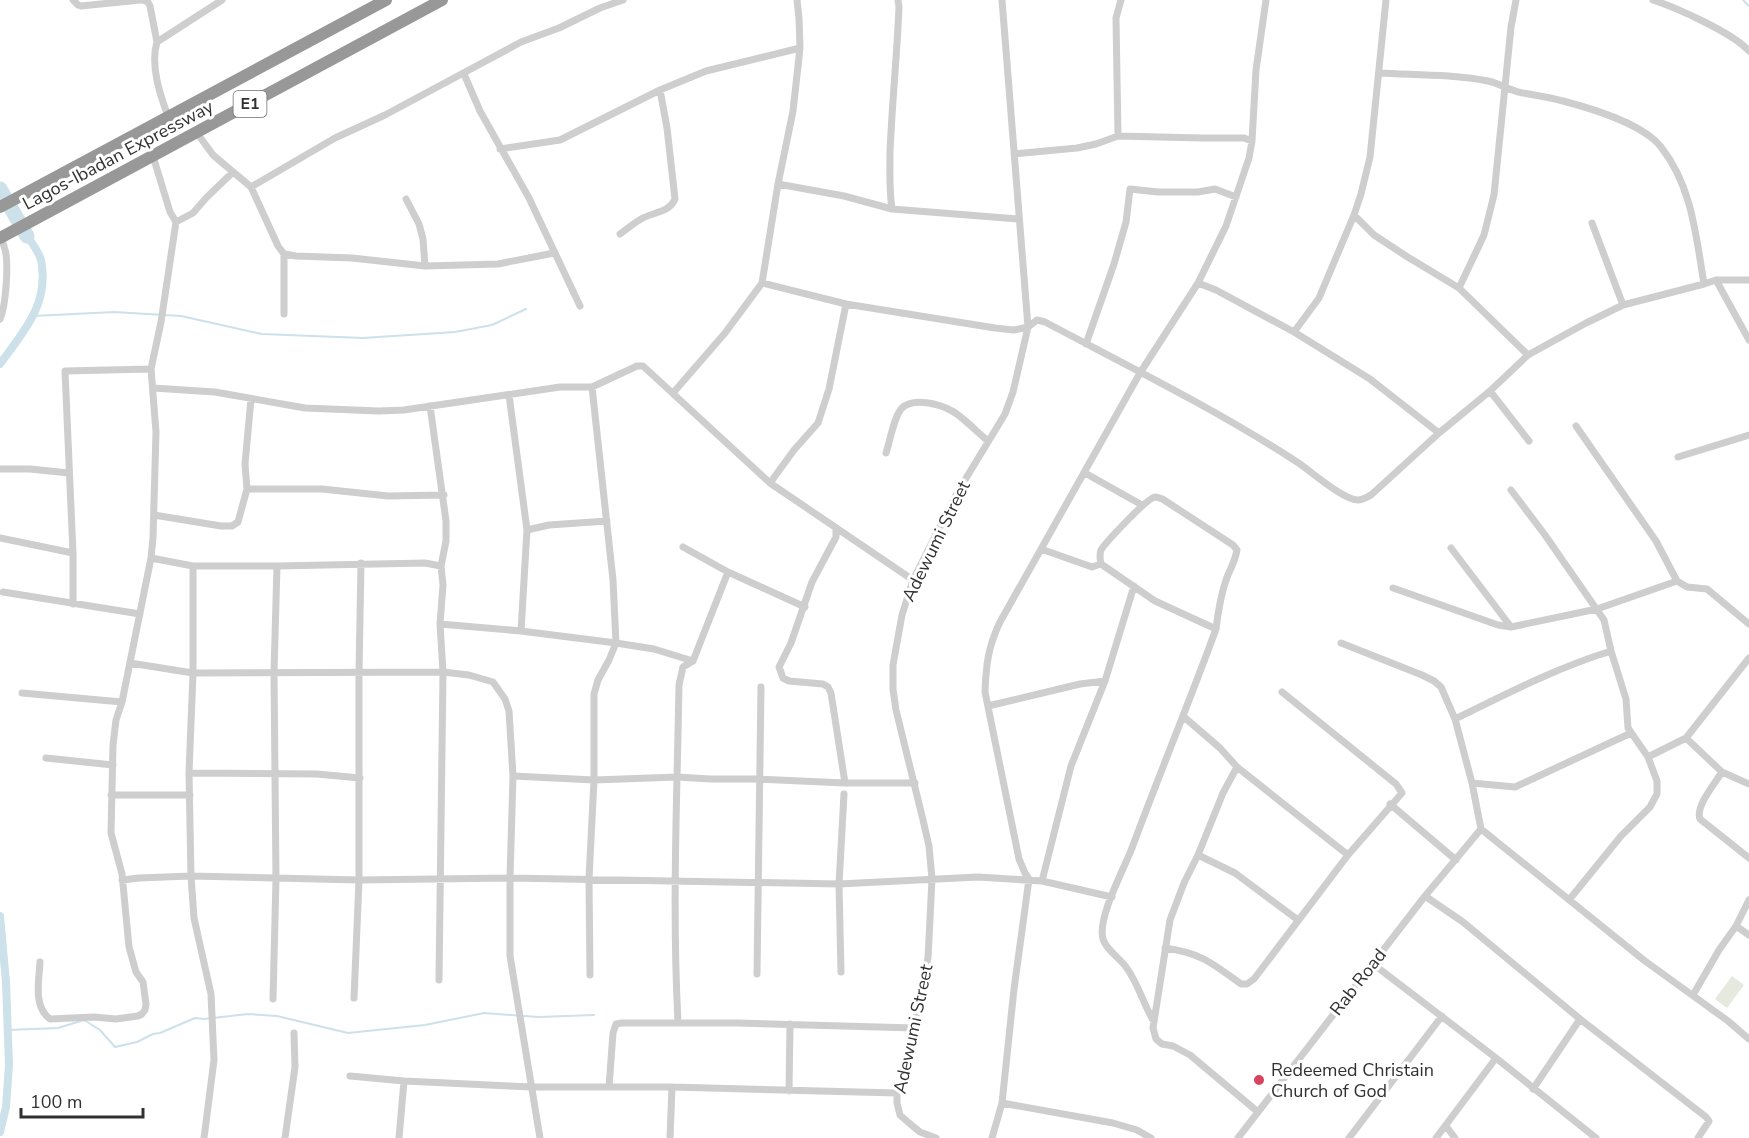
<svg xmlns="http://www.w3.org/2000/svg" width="1749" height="1138" viewBox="0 0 1749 1138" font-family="'Nunito Sans',sans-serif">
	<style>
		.green { fill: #e6eade }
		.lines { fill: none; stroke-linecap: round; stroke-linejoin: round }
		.stream { stroke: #cce1e9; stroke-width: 2 }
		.canal { stroke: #cce1e9; stroke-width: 8 }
		.river { stroke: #cce1e9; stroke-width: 15 }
		.minor { stroke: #cecece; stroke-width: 7 }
		.motorway { stroke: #989898; stroke-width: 12 }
		.poi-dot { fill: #d8445e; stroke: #fff; stroke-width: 2 }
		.labels { text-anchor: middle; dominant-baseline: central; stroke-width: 6; stroke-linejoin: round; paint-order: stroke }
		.shield { fill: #fff; stroke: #6f6f6f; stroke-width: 1.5 }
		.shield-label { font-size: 16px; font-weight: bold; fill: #313131 }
		.street-label { font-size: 18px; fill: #313131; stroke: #fff }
		.poi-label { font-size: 18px; fill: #313131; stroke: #fff; text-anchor: start }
	</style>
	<rect width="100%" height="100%" fill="#fff"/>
	<path class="green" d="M1732 976 1744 985 1727 1008 1715 999Z"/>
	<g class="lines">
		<path class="stream" d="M1743 0 1749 6
			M34 316 114 312 181 316 262 334 363 338 455 332 492 325 526 309
			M7 1030 58 1028 84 1020 100 1030 115 1047 137 1042 153 1034 160 1033 195 1018 204 1019 248 1014 277 1016 348 1033 425 1025 484 1013 538 1017 594 1015"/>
		<path class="canal" d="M0 364C23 332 50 304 41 260 39 252 32 243 27 236
			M0 916 6 982 9 1065 6 1107 0 1132"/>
		<path class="river" d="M0 189 27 236"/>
		<path class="minor" d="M73 0 78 5 81 6 140 0
			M142 0 148 2 150 6 157 42
			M1653 0C1677 8 1733 33 1749 51
			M1379 73C1415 75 1452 74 1488 81 1498 83 1508 89 1518 92 1533 95 1548 97 1563 101 1590 108 1643 124 1661 147 1692 186 1696 236 1704 284
			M464 74 480 111 529 198 580 306
			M168 116C160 95 150 65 157 42L222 0
			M197 133 213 155 251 187 278 246 284 254V314
			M1118 136 1116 18 1121 0
			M500 149 560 140 660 90 706 71 800 48
			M1014 154 1077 148 1096 144 1118 136 1202 138H1244L1252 141
			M778 184 844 196 892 209 1018 219
			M251 187 335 138 385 115 521 42 559 28 600 8 623 0
			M406 199 419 224 423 239 425 266
			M892 209C889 190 890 171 890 152 892 104 897 55 899 7L898 0
			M1354 215 1374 235 1406 256 1459 288 1528 355
			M176 222 193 213 206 198 232 173
			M1592 223 1623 305
			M620 234C627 229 634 223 641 219 653 212 669 213 675 199L667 128 660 90
			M0 235C2 241 5 248 6 254 8 268 6 306 0 319
			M284 254 296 256 352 258 425 266 498 264 554 253
			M1716 280 1749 340
			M762 283 846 304 995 328 1014 330 1028 327 1037 320 1045 322C1130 367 1217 410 1297 462 1311 471 1343 500 1358 500 1363 500 1367 497 1371 495L1439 433 1490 391 1528 355 1586 323 1623 305 1704 284 1716 280H1749
			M1198 283 1216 290 1294 332 1370 379 1439 433
			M1459 288 1484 235 1494 195 1511 27 1516 0
			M1294 332 1319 298 1354 215 1361 194 1370 157 1386 0
			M1086 344 1114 264 1126 222 1130 189 1158 192H1198L1215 189 1236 197
			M153 388 215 392 305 408 379 411 404 410 560 387H592L637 366H643L770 483 913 580
			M1490 391 1529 441
			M673 393 725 333 762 283 778 184 793 111 800 48 799 18 797 0
			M509 395 527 530 521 631
			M430 406 446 521V541L441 566 443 585 440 624 443 672 439 980
			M1576 426 1656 541 1677 581
			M886 453C890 441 894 416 902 408 913 397 940 404 952 411 962 416 978 433 988 441
			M1678 457 1749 435
			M0 469H30L69 473
			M1085 473 1142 505
			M770 483 794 450 818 423 829 389 846 304
			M247 489H322L388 496 444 495
			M1511 490 1545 535 1604 620 1611 651 1626 699 1628 728 1648 757 1657 781V794L1650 807 1621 836 1569 900
			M154 515 221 526H232L238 522 247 489 245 464 251 399
			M836 529V537L812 582 791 643 779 667 783 678 789 681 823 684 828 687 831 693 845 783
			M527 530 549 525 607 521
			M0 538 73 553
			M683 547 728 572 805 607
			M1451 548 1511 627
			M1041 549 1092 567 1101 564
			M151 558 193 566H277L425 563 441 566
			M193 566V673L189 773 191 876 194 918 211 994 214 1060 204 1138
			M1393 588 1498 625 1511 627 1597 609 1677 581 1687 587 1707 589 1749 624
			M3 592 140 614
			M73 604V553L65 371 151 369
			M440 624 521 631 616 643 654 649 693 661
			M1341 643 1422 675 1434 681 1441 687 1455 719 1472 783 1481 829 1645 961 1728 1021 1749 1039
			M130 663 193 673 443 672 469 675 493 682 505 699 509 711 513 776 510 878V956L540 1138
			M22 693 122 702
			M988 706 1080 684 1105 681
			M1184 717 1220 748 1237 767 1348 855
			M1455 719C1506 694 1556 668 1611 651
			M1686 738 1749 658
			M1648 757 1686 738 1722 772 1749 784
			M46 758 113 765
			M1237 767 1223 793 1198 855 1184 883 1170 920 1153 1028 1156 1039 1162 1044 1173 1046 1190 1055 1258 1112
			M1722 772C1715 783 1695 807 1700 819L1749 858
			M189 773 317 774 360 778
			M513 776 594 780 677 777 710 779H759L845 783H915
			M1472 783 1515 787 1631 733
			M111 795H190
			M1390 804 1456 860
			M1198 855 1235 873 1298 920
			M122 880 139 878 191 876 359 880 510 878 839 884 978 877 1042 881 1112 897
			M1042 881 1071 766 1105 681 1134 586
			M1425 896 1463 922 1580 1019 1706 1117 1709 1121 1698 1138
			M1736 926 1749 935
			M1165 948C1201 953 1212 963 1241 984H1247L1254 979 1348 855 1402 793 1396 784 1282 692
			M40 962C39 980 33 1007 50 1019L94 1017 116 1019 138 1016 142 1014 145 1010 146 1004 143 982 136 972 129 947 122 874 111 833 113 745 116 720 122 702 151 558 153 538 156 432 151 369 161 322 176 222 170 212 153 156
			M1373 964 1496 1058 1596 1138
			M841 972 839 884 844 794
			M757 974 761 687
			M590 975 589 879 594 780V694L598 680 609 660 616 643 613 580 592 387
			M1693 995 1719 950 1736 926 1749 900
			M354 998 359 880V672L361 563
			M273 999 276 879 274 672 277 566
			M1153 1020C1143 1003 1138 983 1126 967 1120 958 1106 950 1103 939 1097 918 1124 869 1132 848 1159 775 1189 703 1216 629 1218 612 1221 594 1227 577 1231 568 1235 561 1237 550L1233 545 1164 500C1163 499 1157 497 1155 497 1147 498 1106 542 1101 550 1099 555 1100 559 1101 564L1155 601 1216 629
			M678 1022C672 910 677 798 679 685L683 667 693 661 728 572
			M350 1076 404 1081 531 1087H672L897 1093
			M609 1087 613 1033 616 1024 622 1023H738L914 1028
			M1533 1089 1580 1019
			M789 1091 790 1024
			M1002 1103 1113 1123 1137 1130 1151 1138
			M1446 1126 1455 1138
			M285 1138 295 1067 294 1033
			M399 1138 404 1081
			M670 1138 672 1087
			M936 1138 920 1132 909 1123 900 1115 897 1103V1093L905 1078 912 1053 914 1028 928 958 932 879 929 846 923 820 896 710 893 689V665L902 615 913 580 957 493 1005 414 1013 392 1028 327 1002 0
			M992 1138 1002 1103 1014 989 1029 879 1025 873 1019 859 985 692C986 665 988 647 1000 622L1140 373 1198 283 1226 226 1249 158 1252 141 1256 70 1266 0
			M1238 1138 1425 896 1481 829
			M1349 1138 1442 1016
			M1436 1138 1496 1058"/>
		<path class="motorway" d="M0 207 386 0
			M0 238 442 0"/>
	</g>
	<circle class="poi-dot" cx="1259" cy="1080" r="6"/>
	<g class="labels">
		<rect class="shield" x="233.5" y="91" width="33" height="26" rx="4.5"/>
		<g class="shield-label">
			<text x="250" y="104">E1</text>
		</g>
		<g class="street-label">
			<text transform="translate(118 155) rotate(-28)">Lagos-Ibadan Expressway</text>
			<text transform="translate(936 541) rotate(-64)">Adewumi Street</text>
			<text transform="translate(1358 982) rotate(-52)">Rab Road</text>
			<text transform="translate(913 1029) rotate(-78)">Adewumi Street</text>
		</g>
		<g class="poi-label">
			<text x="1271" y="1070">Redeemed Christain<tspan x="1271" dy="21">Church of God</tspan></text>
		</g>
	</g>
	<path d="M21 1108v9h122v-9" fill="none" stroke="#313131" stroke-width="3"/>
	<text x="30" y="1108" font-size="18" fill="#313131" stroke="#ffffff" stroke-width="4.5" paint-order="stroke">100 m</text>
</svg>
